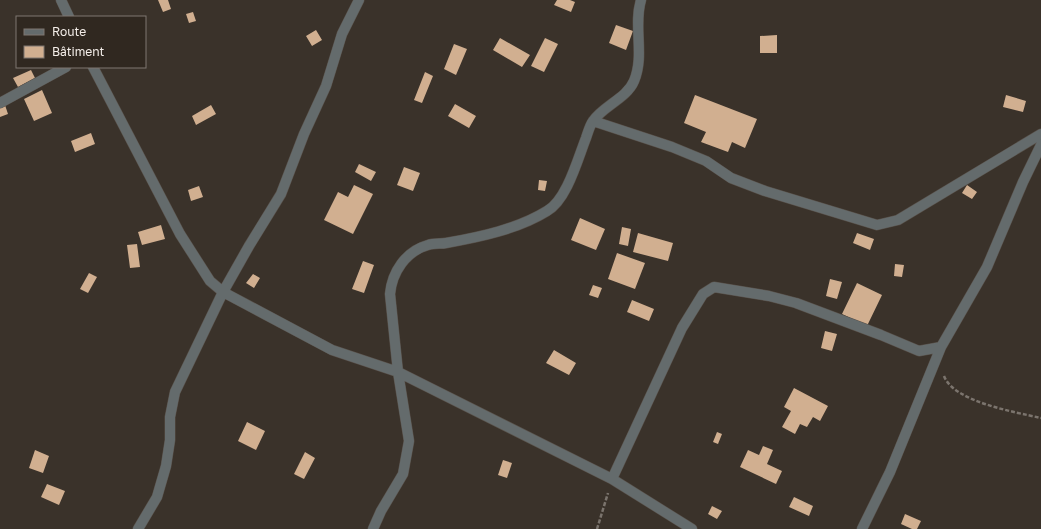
<svg xmlns="http://www.w3.org/2000/svg" width="1041" height="529" viewBox="0 0 1041 529" font-family="'Golos Text',sans-serif">
	<style>
		.building { fill: #d1af90 }
		.lines { fill: none; stroke-linecap: round; stroke-linejoin: round }
		.minor-casing { stroke: #585049; stroke-width: 11 }
		.path { stroke: #7b746d; stroke-width: 2.5; stroke-dasharray: 4 2; stroke-linecap: butt }
		.minor { stroke: #646b6c; stroke-width: 10 }
	</style>
	<rect width="100%" height="100%" fill="#3a322a"/>
	<path class="building" d="M158 0H168L171 9 163 12Z
		M557 0H570L575 2 571 12 554 5Z
		M193 12 196 21 189 23 186 14Z
		M616 25 633 31 626 50 609 43Z
		M316 30 322 40 312 46 306 36Z
		M777 35V53H760V36Z
		M500 38 530 55 522 67 493 50Z
		M545 38 558 44 544 72 531 66Z
		M454 44 467 49 456 75 444 69Z
		M31 70 35 78 18 87 13 78Z
		M425 72 433 76 422 103 414 100Z
		M42 90 52 113 34 121 24 99Z
		M695 95 757 119 745 148 732 142 728 152 701 142 706 132 684 123Z
		M1006 95 1026 101 1023 112 1003 107Z
		M455 104 476 116 469 128 448 116Z
		M5 105 8 114 0 117V107Z
		M211 105 216 114 196 125 192 116Z
		M91 133 95 144 75 152 71 141Z
		M359 164 376 172 371 181 355 172Z
		M404 167 420 173 413 191 397 185Z
		M539 180 547 181 545 191 538 190Z
		M354 185 373 194 353 234 324 220 338 192 348 197Z
		M967 185 977 192 972 199 962 193Z
		M199 186 203 197 191 201 188 190Z
		M580 218 605 229 596 250 571 240Z
		M161 225 165 239 142 245 138 232Z
		M622 227 631 229 628 246 619 244Z
		M638 233 673 243 668 261 633 252Z
		M857 233 874 239 870 250 853 243Z
		M137 244 140 267 130 268 127 245Z
		M617 253 645 263 635 289 608 279Z
		M363 261 374 265 364 293 352 289Z
		M895 264 904 265 902 277 894 276Z
		M89 273 97 277 88 293 80 289Z
		M253 274 260 278 254 288 246 283Z
		M830 279 842 282 837 299 826 296Z
		M857 283 882 295 867 326 842 314Z
		M593 285 602 288 598 298 589 295Z
		M632 300 654 309 649 321 627 312Z
		M825 331 837 334 832 351 821 348Z
		M554 350 576 363 569 375 546 363Z
		M794 388 828 406 820 421 813 417 807 427 800 424 795 434 782 427 791 411 784 407Z
		M247 422 265 431 256 450 238 441Z
		M717 432 722 434 718 444 713 442Z
		M763 446 773 450 767 464 782 471 776 484 740 467 748 450 759 455Z
		M35 450 49 456 43 473 29 468Z
		M305 452 315 458 304 479 294 474Z
		M503 460 512 463 507 478 498 475Z
		M47 484 65 491 59 505 41 497Z
		M794 497 813 506 809 516 789 507Z
		M712 506 722 511 717 519 708 514Z
		M905 514 921 521 917 529H912L901 524Z"/>
	<g class="lines">
		<defs>
			<path id="minor" d="M61 0 69 17
				M93 67 180 234 210 281 223 292 332 350 398 372 612 479 692 529
				M0 103 66 67
				M593 121 672 147 706 161 731 178 765 191 877 225 898 220 1041 134
				M612 479 682 328 703 294 714 287 769 296 796 303 881 335 919 351 941 347 987 267 1023 182 1041 145
				M138 529 157 497 166 466 170 440V417L175 392 223 292 249 246 281 194 304 134 326 86 342 34 359 0
				M373 529 381 511 403 474 409 441 398 372 390 294C392 272 406 251 428 245 434 243 441 244 446 243 480 237 518 229 547 211 567 200 578 158 586 138 588 132 590 125 593 121 603 106 627 98 634 81 645 55 633 26 641 0
				M862 529 890 472 941 347"/>
		</defs>
		<use href="#minor" class="minor-casing"/>
		<path class="path" d="M944 376C954 402 1015 412 1041 418
			M597 529 608 493"/>
		<use href="#minor" class="minor"/>
	</g>
	<rect x="16" y="16" width="130" height="52" fill="#302820" stroke="#7e7770"/>
	<rect x="24" y="29" width="20" height="6" fill="#646b6c" stroke="#7e7770"/>
	<text x="52" y="36" font-size="12" fill="#f4eee9">Route</text>
	<rect x="24" y="46" width="20" height="12" fill="#d1af90" stroke="#7e7770"/>
	<text x="52" y="56" font-size="12" fill="#f4eee9">Bâtiment</text>
</svg>
